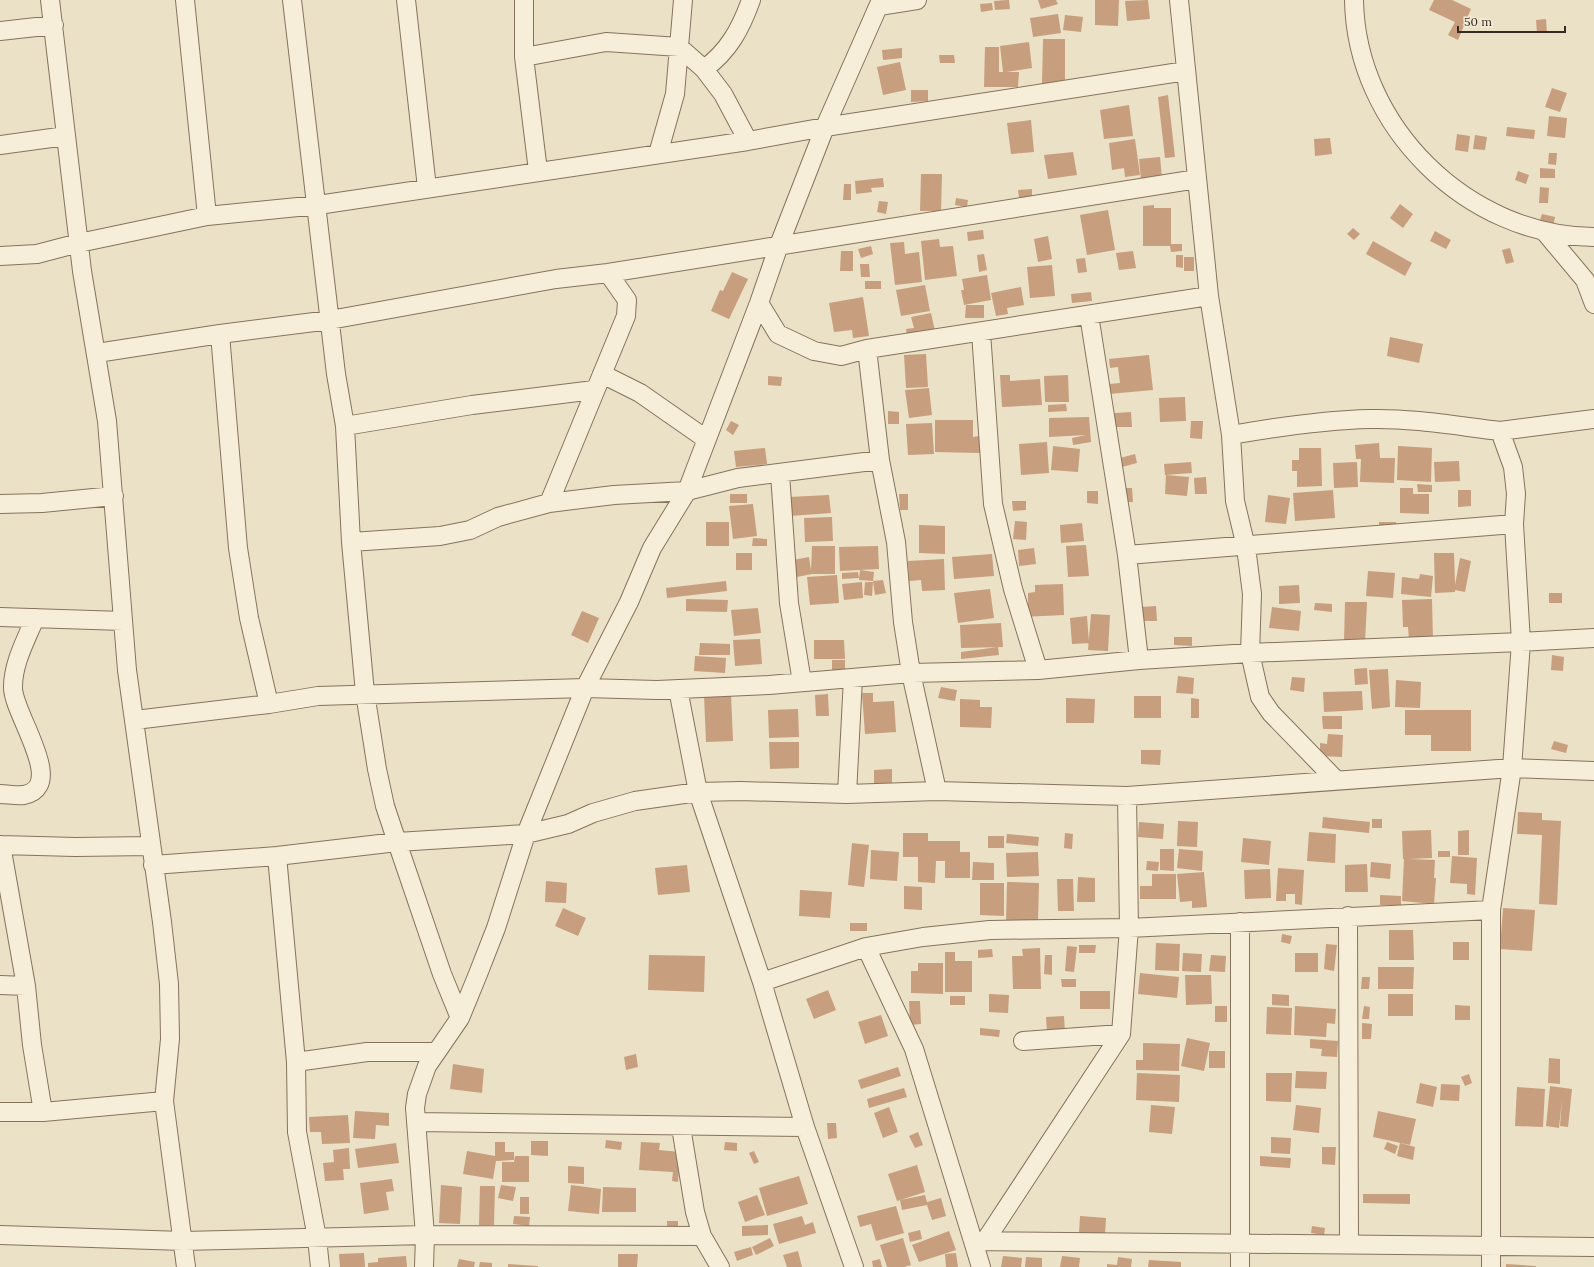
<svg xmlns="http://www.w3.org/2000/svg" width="1594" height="1267" viewBox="0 0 1594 1267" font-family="Lora,serif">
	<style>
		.building { fill: #c79e7e }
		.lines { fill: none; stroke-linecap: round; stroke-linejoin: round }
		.minor-casing { stroke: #85735d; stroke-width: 20 }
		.minor { stroke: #f6eed9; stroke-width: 18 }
	</style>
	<rect width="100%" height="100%" fill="#ebe1c6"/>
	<path class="building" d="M1007 0H1009L1010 9 995 10 994 1Z
		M1038 0H1056L1058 4 1041 9Z
		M1095 0H1119L1118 26 1095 25Z
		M1148 0 1150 19 1127 21 1125 1Z
		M1434 0H1452L1471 9 1458 40 1448 35 1455 22 1429 10Z
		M992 3 993 10 981 12 980 4Z
		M1058 14 1061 33 1033 37 1030 18Z
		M1065 15 1083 17 1081 32 1063 30Z
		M1546 19 1547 33H1537L1536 20Z
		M1043 39H1065V83H1042Z
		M1029 42 1032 68 1006 72H1019L1018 87H984L985 47H999V72H1003L1000 46Z
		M902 48V58L883 60 882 50Z
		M939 55H954L955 63H940Z
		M900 62 906 90 883 95 877 67Z
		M1552 88 1567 93 1560 112 1545 107Z
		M911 90H928V101L911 102Z
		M1168 95 1175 157 1165 158 1158 97Z
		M1129 105 1133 136 1104 139 1100 110Z
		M1549 116 1567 118 1565 138 1547 136Z
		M1031 120 1034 152 1011 154 1007 123Z
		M1507 127 1535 130 1534 139 1506 136Z
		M1457 134 1470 136 1468 152 1455 150Z
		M1475 135 1487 137 1485 150 1473 149Z
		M1330 138 1332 154 1315 156 1314 139Z
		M1135 139 1140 175 1125 177 1124 168 1112 170 1109 143Z
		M1073 152 1077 175 1048 179 1044 155Z
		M1549 153H1557L1556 165 1548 164Z
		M1160 157 1162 178 1141 180 1139 159Z
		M1540 168 1555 169V178H1540Z
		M1518 171 1529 175 1526 184 1515 180Z
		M921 174H942L941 211H920Z
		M883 178 884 187 871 188 872 192 856 194 855 181Z
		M844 184H851V200H843Z
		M1540 187 1549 188 1548 203H1539Z
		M1032 189V197H1019L1018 190Z
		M956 198 968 200 967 207 955 205Z
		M879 201 888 202 886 214 877 212Z
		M1400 204 1413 214 1403 228 1390 218Z
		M1154 205V208H1171V244H1182V251L1171 252 1170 246H1143V206Z
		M1108 210 1115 250 1087 255 1080 215Z
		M1542 214 1555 217 1553 227 1539 223Z
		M1353 228 1360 234 1354 240 1347 234Z
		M983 230 984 239 968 241 967 232Z
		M1435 231 1451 240 1446 249 1430 241Z
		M1048 236 1052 259 1038 262 1034 239Z
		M939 239 940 247 953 246 957 276 925 280 921 241Z
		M1373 241 1412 263 1405 276 1366 254Z
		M904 242 905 254 919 252 922 282 895 285 890 243Z
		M871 246 873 254 861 258 858 249Z
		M1510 248 1514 262 1506 264 1502 250Z
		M841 251H853V271H840Z
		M1133 251 1136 268 1119 270 1116 253Z
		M984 254 987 270 979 272 977 255Z
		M1176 255H1183V268L1176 267Z
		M1184 257H1194V271H1184Z
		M1085 258 1087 272 1078 273 1076 259Z
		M860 264H869L870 277H861Z
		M1052 265 1055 296 1030 298 1027 267Z
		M732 272 748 279 729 319 711 311 720 290 723 291Z
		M987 275 991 300 964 305 961 290H964L962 279Z
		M865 281H881V289H865Z
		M925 285 930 311 901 316 896 290Z
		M1021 287 1024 305 1007 308 1008 314 996 316 991 293Z
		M1091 292 1092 301 1072 303 1071 294Z
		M863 297 869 336 853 338 852 330 834 332 829 303Z
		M966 305H984V318H965Z
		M931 313 935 331 907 337 906 329 914 328 911 317Z
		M1390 337 1423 344 1419 363 1387 356Z
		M926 354 928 387 906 388 904 355Z
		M1149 355 1153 390 1109 394V384L1120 383 1118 367 1110 368 1109 359Z
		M1000 375H1010V381L1040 379 1042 405 1002 407Z
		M1068 375 1069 402H1045L1044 376Z
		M768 376 782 377 781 386 768 385Z
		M929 388 932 415 909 418 905 390Z
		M1185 397 1186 421 1160 422 1159 398Z
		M1066 404 1067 411 1048 412V405Z
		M888 411 899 412V424H888Z
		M1131 412 1132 427H1115V413Z
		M1089 417 1091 442 1073 445 1072 438 1086 435 1049 437V418Z
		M935 420H973V437L980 436V453L935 452Z
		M731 421 739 425 733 435 726 430Z
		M1191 421H1203L1202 439 1190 438Z
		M932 423 934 454 908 455 906 424Z
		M1047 442 1049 473 1021 475 1019 444Z
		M1379 443 1380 458H1395L1394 483 1360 482 1361 459H1356L1355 445Z
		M1053 446 1080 449 1078 472 1051 470Z
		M1398 446 1432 448 1431 482 1397 480Z
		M765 448 767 464 736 467 734 451Z
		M1299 448H1321L1322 486 1297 487V471H1292V460H1299Z
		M1135 454 1137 463 1122 467 1120 458Z
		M1459 461 1460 481 1435 482 1434 462Z
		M1191 462 1192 473 1165 475 1164 464Z
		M1357 462 1358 487 1334 488 1333 463Z
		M1166 475 1189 477 1187 496 1165 494Z
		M1206 477 1207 494H1195L1194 478Z
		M1417 484 1432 485V492H1418Z
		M1122 488H1132L1133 502H1122Z
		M1400 488H1413V494H1429V514L1400 513Z
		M1333 490 1335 518 1295 521 1293 493Z
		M1458 490H1471V506L1458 507Z
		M1087 491H1098V504L1087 503Z
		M730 494H747V503H730Z
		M899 494H908V510H900Z
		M829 495 831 513 790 516 789 497Z
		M1268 495 1290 498 1286 524 1265 522Z
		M1012 501H1026V510L1013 511Z
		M753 504 757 536 733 539 729 506Z
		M832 517 833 541 805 542 804 518Z
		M1015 521 1027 522 1026 540 1013 539Z
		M706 522H729V546H706Z
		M1379 522H1396L1397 531H1379Z
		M1082 523 1084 541 1061 543 1060 525Z
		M919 525 945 526V554L919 553Z
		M753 538 767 539V546H752Z
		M1086 545 1089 576 1068 577 1066 546Z
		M812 546H835V574H812L797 577 793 560 809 557 811 571Z
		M878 546 879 569 840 571 839 547Z
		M1034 548 1036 564 1019 566 1018 550Z
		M736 553H752V570H736Z
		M1434 553H1454L1455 585 1460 558 1471 561 1465 592 1455 590V592L1435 593Z
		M992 554 994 576 954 579 952 557Z
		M944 559 945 590 922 591 921 580 909 581 908 561Z
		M860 570 874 572 873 581 859 580Z
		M1368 571 1395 573 1393 598 1366 596Z
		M858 572 859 578 842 579V573Z
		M1420 574 1433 576 1431 597 1401 594 1402 577 1419 579Z
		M837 575 839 603 810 605 807 577Z
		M883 580 886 593 875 595 873 581Z
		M726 581 727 591 667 598 666 588Z
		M862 582 863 598 844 600 842 584Z
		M865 582H873L872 596 864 595Z
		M1063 584 1064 615 1022 617 1021 607H1028V593L1035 592V585Z
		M1299 585 1300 603 1279 604V586Z
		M990 589 994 618 958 623 954 593Z
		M1549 593H1562V603H1549Z
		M686 599 728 600 727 612 686 611Z
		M1432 599 1433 640 1409 641 1408 627H1403L1402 600Z
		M1345 602H1367L1365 643 1344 642Z
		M1315 603 1332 604V612L1314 610Z
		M1156 606 1157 621H1141L1140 607Z
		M1272 607 1301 611 1299 631 1269 628Z
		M758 608 761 633 734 636 731 610Z
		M582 611 599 618 588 643 571 635Z
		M1091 614 1110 615 1108 651 1088 650Z
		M1087 616 1089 643 1072 644 1070 618Z
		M1001 623 1003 647 961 648 960 625Z
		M1174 637H1192V646L1174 645Z
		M760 639 762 664 735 666 733 640Z
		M814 640H844L845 659H814Z
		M700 643 730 644V655H699Z
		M998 647 999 655 961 659V652Z
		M1552 655 1564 657 1563 671 1551 670Z
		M695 656 726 658 725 673 694 671Z
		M832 660H845V670H832Z
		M1367 668 1368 684 1355 685 1354 669Z
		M1388 669 1390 707 1372 709 1369 670Z
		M1178 676 1194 678 1193 694 1176 693Z
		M1292 677 1305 678 1304 692 1290 690Z
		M1396 680 1421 682 1420 708 1395 707Z
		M941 687 957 690 955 701 938 698Z
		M1362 691 1363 710 1324 712 1323 692Z
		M862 693H873V702L894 701 896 732 865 734Z
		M731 694 733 741 706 742 704 695Z
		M828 694 829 716H816L815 695Z
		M1134 696H1161V718H1134Z
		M1066 698 1095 699 1094 723H1066Z
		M1191 698 1199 699V718H1191Z
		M960 699 980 700V707H992L991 728 960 727Z
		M798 709 799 737 769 738 768 710Z
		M1405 710H1471V751H1431V735H1405Z
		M1322 716H1342V729H1323Z
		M1328 734 1343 735 1342 757 1320 756V743L1327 744Z
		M1554 741 1568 745 1566 753 1551 749Z
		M769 742H799V768L770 769Z
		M1141 750H1161L1160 765 1141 764Z
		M892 769V784L874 785V770Z
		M1518 812 1542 813V820L1561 821 1557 905 1539 904 1542 835 1517 834Z
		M1323 817 1370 822 1369 833 1322 828Z
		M1372 819H1382V828H1372Z
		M1178 821 1198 822 1197 847 1177 846Z
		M1139 822 1164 824 1163 839 1138 837Z
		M1431 830 1432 858 1409 859 1435 860 1434 878H1436L1434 904 1402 901 1404 859H1403L1402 831Z
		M1469 830V855H1458V831Z
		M1309 832 1336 834 1335 863 1307 861Z
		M903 833H928V841H960V852H970V878H945V861H936L935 883 918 882V857H903Z
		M1065 833 1073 834 1072 849 1064 848Z
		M1007 834 1039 837 1038 846 1006 843Z
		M988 836H1004V848H988Z
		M1243 838 1271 841 1269 865 1241 862Z
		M852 843 869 845 864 887 848 885Z
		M1160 849H1174V871L1160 870Z
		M1179 849 1203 851 1202 871 1177 868Z
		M871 850 899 852 897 881 870 879Z
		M1438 851H1450V857H1438Z
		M1038 852 1039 876 1007 877 1006 853Z
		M1452 856 1477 858 1475 895 1467 894V884L1450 883Z
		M1147 861 1159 862 1158 871 1146 870Z
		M973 862 994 863V880H972Z
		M1371 862 1391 864 1390 879 1370 877Z
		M1367 864 1368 892H1345V865Z
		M687 865 690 892 658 895 655 868Z
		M1278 868 1304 870 1302 905 1295 904V894H1286V901H1276Z
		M1270 869 1271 898 1245 899 1244 870Z
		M1204 872 1207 907 1192 908V901L1180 902 1177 874Z
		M1152 874H1176V899H1140V886H1152Z
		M1078 877 1095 878V902H1077Z
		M1057 879H1073L1074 911H1058Z
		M546 881 567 883 566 903 545 902Z
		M1007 882 1039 883 1038 921 1006 920Z
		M980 883H1004V916L980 915Z
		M904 886 922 887V910L904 909Z
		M800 890 832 892 830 918 799 916Z
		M1380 895 1401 896V905H1380Z
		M563 908 586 918 578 936 555 926Z
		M1503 908 1535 910 1532 951 1500 949Z
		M850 923H867V931H850Z
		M1389 930H1413L1414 960H1389Z
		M1282 934 1292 936 1290 944 1281 942Z
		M1453 942H1469V960H1453Z
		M1156 943 1180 944 1179 971 1155 970Z
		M1326 944 1337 945 1334 971 1324 969Z
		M1079 945H1096L1095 953H1079Z
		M1067 946 1077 947 1074 972 1065 971Z
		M1040 948 1041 989H1013L1012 956H1023L1022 949Z
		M992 949 993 957 978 958V950Z
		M945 952H955V961H972V992H945Z
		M1183 953 1202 954 1201 972 1182 971Z
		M1295 953H1318V972H1295Z
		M649 955 705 956 704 992 648 990Z
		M1045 955H1052V975L1044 974Z
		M1211 955 1226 956 1225 972 1209 971Z
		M918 963H943V994L911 993V971H918Z
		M1378 967H1414L1413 989H1378Z
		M1140 973 1179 977 1177 998 1138 994Z
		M1185 975H1211L1212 1004 1186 1005Z
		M1362 977H1370L1369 989H1361Z
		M1061 979H1076V987H1062Z
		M828 990 836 1010 814 1019 806 999Z
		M1080 991H1110V1009H1080Z
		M989 994 1009 995 1008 1013 989 1012Z
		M1272 994 1289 995V1006L1272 1005Z
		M1388 994H1413V1016H1388Z
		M950 996H965V1005H950Z
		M909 1001H920L921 1024 910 1025Z
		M1455 1005 1470 1006V1020H1455Z
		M1215 1006H1227V1022H1215Z
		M1295 1006 1336 1009 1335 1024 1327 1023 1326 1037 1294 1035Z
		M1364 1006 1370 1007 1369 1019H1362Z
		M1267 1007 1292 1008 1291 1035 1266 1034Z
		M881 1015 888 1036 865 1044 858 1022Z
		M1064 1016 1065 1032H1047L1046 1017Z
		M1362 1023 1372 1024 1371 1039H1362Z
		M980 1028 1000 1030 999 1037 980 1035Z
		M1187 1038 1210 1043 1204 1071 1181 1066Z
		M1310 1039 1338 1041 1337 1057 1321 1056 1322 1049 1310 1048Z
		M1143 1043 1180 1044 1179 1071 1136 1070V1060H1143Z
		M1209 1051H1225V1068H1209Z
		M636 1054 638 1067 626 1070 624 1057Z
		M1549 1058 1560 1059V1084L1548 1083Z
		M453 1064 484 1069 482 1093 450 1089Z
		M898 1067 901 1076 861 1089 858 1080Z
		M1296 1071 1327 1072 1326 1089 1295 1088Z
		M1137 1073 1180 1075 1179 1102 1136 1100Z
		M1266 1073H1292L1291 1102 1266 1101Z
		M1469 1074 1472 1083 1465 1086 1461 1077Z
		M1420 1083 1437 1087 1433 1107 1416 1103Z
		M1441 1084 1460 1085 1459 1101 1440 1100Z
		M1550 1086 1572 1089 1568 1127 1560 1126 1562 1099 1559 1128 1546 1126Z
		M1517 1087 1545 1089 1543 1127 1515 1126Z
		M904 1088 907 1097 869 1108 867 1099Z
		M1151 1105 1175 1107 1172 1134 1149 1132Z
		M1296 1105 1321 1108 1319 1133 1293 1130Z
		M889 1107 898 1132 883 1138 874 1113Z
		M355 1111 389 1113V1126L376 1125 375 1139 353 1138Z
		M1378 1111 1416 1119 1410 1145 1373 1137Z
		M348 1115 350 1143 322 1144 321 1132H310L309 1117Z
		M827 1123H836L837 1138 828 1139Z
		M918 1132 923 1145 915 1148 909 1136Z
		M1271 1137 1291 1138 1290 1154 1271 1153Z
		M606 1140 622 1142 621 1150 605 1148Z
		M531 1141H548V1156L531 1155Z
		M495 1142H505V1152H514V1160L496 1161 493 1179 463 1174 467 1151 495 1156Z
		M641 1142 660 1143 659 1150 680 1152 678 1182 672 1181 673 1172 639 1170Z
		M725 1142 737 1143V1151L724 1150Z
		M1387 1142 1398 1146 1395 1154 1384 1149Z
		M396 1143 399 1163 358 1168 355 1149Z
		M1400 1143 1415 1147 1413 1160 1397 1156Z
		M1322 1147H1336L1335 1165 1322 1164Z
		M349 1148 350 1169H343L344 1180 325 1181 323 1163 334 1162 333 1150Z
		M754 1151 759 1162 754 1164 749 1153Z
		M515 1156H529V1182H502V1162H514Z
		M1260 1156 1291 1158 1290 1168 1260 1166Z
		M917 1165 925 1192 897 1201 888 1174Z
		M568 1166 584 1167V1184L568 1183Z
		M799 1176 808 1204 767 1216 759 1188Z
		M392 1179 394 1191 386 1192 389 1210 364 1214 360 1183Z
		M441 1185 462 1187 460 1224 439 1223Z
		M501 1185 516 1187 513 1201 498 1198Z
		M571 1185 601 1189 599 1214 568 1211Z
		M480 1186H495L494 1225H479Z
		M603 1187 636 1188V1212H602Z
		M1363 1194H1410V1204L1363 1203Z
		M757 1195 765 1215 745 1222 738 1202Z
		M925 1195 927 1202 941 1198 946 1216 932 1220 927 1205 902 1210 900 1200Z
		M520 1197H529V1214H520Z
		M896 1206 904 1233 876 1241 871 1224 860 1227 857 1216Z
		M514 1216 530 1217 529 1226 513 1224Z
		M802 1216 805 1225 813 1222 816 1233 779 1244 773 1224Z
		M1080 1216 1106 1218 1105 1235 1079 1233Z
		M667 1221H678V1228L667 1227Z
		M768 1225V1235L742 1236V1226Z
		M1312 1226 1325 1228 1324 1235 1311 1233Z
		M920 1230 922 1239 910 1242 908 1233Z
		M949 1231 956 1250 919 1262 912 1245Z
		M770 1238 774 1246 756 1255 752 1247Z
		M903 1238 911 1265 904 1267H887L880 1245Z
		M751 1247 753 1255 737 1261 734 1252Z
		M798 1251 802 1267H787L783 1255Z
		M364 1253 365 1267H340L339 1254Z
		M956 1253 958 1267H946L945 1254Z
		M618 1254H638L637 1267H618Z
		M406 1256 407 1267H368V1263L378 1262V1258Z
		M1003 1256 1022 1258 1021 1267H1001Z
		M1062 1256 1080 1258 1079 1267H1060Z
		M1026 1257 1042 1258V1267H1025Z
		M1118 1257 1132 1259 1131 1267H1107V1264L1117 1265Z
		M459 1259 475 1262 474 1267H457Z
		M880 1259 882 1267H873L872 1261Z
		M1149 1260 1181 1262V1267H1148Z
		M480 1262 492 1263V1267H479Z
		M508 1264 538 1266V1267H508Z
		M1506 1264 1536 1266V1267H1506Z"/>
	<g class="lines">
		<defs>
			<path id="minor" d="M50 0 82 271 107 421 127 670 162 922 169 984 170 1039 164 1101 186 1267
				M185 0 207 216
				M292 0 336 374 345 426 351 542 365 693 377 769 385 806 397 842 442 974 460 1018
				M406 0 427 188
				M524 0V57L538 171
				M1179 0 1209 296 1231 435 1235 501 1246 547 1252 594 1250 653 1260 697 1271 713 1336 780
				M1354 0C1356 127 1468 236 1594 237
				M879 6 917 0
				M0 31 54 25
				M524 57 606 42 679 47 704 69 723 94 748 141
				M704 69C729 51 741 28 751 0
				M0 145 66 136
				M658 154 675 94 683 0
				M1544 231 1585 280 1594 304
				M0 256 37 254 79 243 207 216 318 205 748 141 825 127 1186 71
				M759 303 778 334 814 351 841 356 867 349 1209 296
				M1089 315 1127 555 1139 660
				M981 332 993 504 1013 589 1038 670
				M220 334 238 548 249 618 269 704
				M867 349 880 460 896 542 903 622 911 673 937 791
				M97 353 220 334 330 320 556 279 608 273 1197 179
				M602 374 640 393 706 439
				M345 426 472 405 594 390
				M1231 435C1277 427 1323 420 1370 419 1413 418 1457 426 1500 431
				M780 474 789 603 802 682
				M549 503 626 316 627 300 608 273
				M0 504 42 503 114 496
				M351 542 440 536 470 530 498 517 549 503 614 495 687 491 738 478 880 460
				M1127 555 1514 524
				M0 617 123 621
				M678 689 698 792 762 982 805 1127 854 1267
				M135 720 269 704 318 696 585 688 657 690 769 685 911 673 1038 670 1139 660 1250 653 1521 642 1594 638
				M0 794C7 794 17 796 24 795 68 786 12 713 13 687 13 663 26 640 35 618
				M847 794 853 678
				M0 845 75 847 151 846
				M1 845 26 986 32 1045 43 1112
				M277 856 296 1062 297 1132 317 1238 320 1267
				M153 865 277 856 397 842 526 834 568 824 593 813 635 801 698 792 741 791 847 794 937 791 1127 796 1512 768 1594 771
				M1348 916 1349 1244
				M866 947 914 1049 981 1267
				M762 982 866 947 923 937 990 930 1129 928 1491 910
				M0 985 26 986
				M1023 1041 1121 1034
				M296 1062 367 1052H436
				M0 1112H43L164 1101
				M416 1122 805 1127
				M681 1127 695 1212 702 1236 720 1267
				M0 1235 183 1241 425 1235 702 1236
				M973 1241 1594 1247
				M985 1241 1121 1034 1129 928 1127 796
				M424 1267 425 1235 415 1108 417 1094 427 1066 460 1018 478 974 496 928 526 834 585 688 629 602 652 548 687 491 759 303 779 245 825 127 881 0
				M1240 1267V922
				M1491 1267V910L1512 768 1521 642 1514 524 1516 494 1513 467 1500 431 1594 419"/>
		</defs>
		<use href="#minor" class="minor-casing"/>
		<use href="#minor" class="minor"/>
	</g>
	<path d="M1458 26v6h107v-6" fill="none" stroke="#362b20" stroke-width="2"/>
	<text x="1464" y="26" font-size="12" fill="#362b20" stroke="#f3ebd5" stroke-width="3" paint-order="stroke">50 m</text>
</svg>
